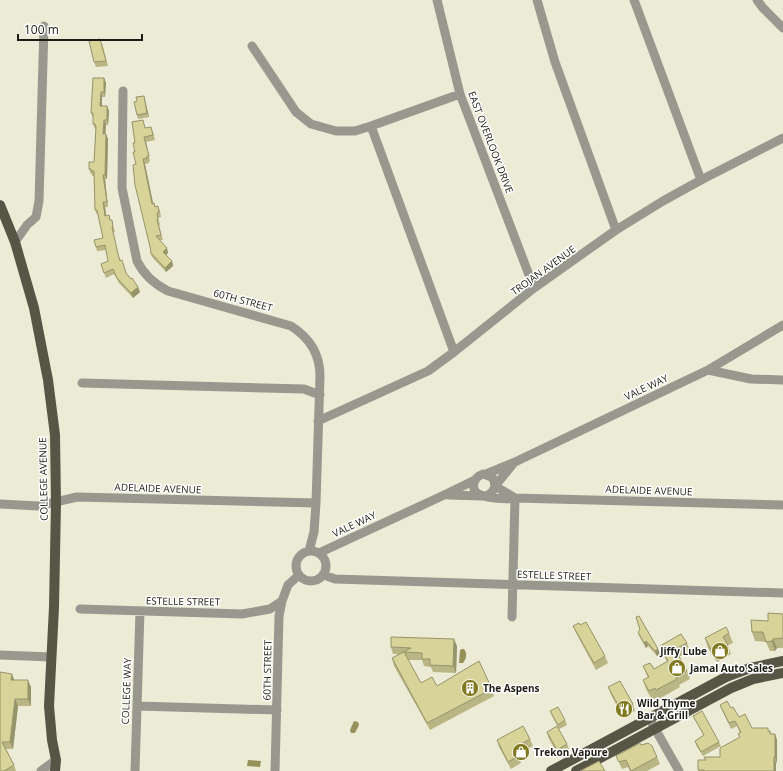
<svg xmlns="http://www.w3.org/2000/svg" width="783" height="771" viewBox="0 0 783 771" font-family="'Open Sans',sans-serif">
	<style>
		.water { fill: #96915a }
		.lines { fill: none; stroke-linecap: round; stroke-linejoin: round }
		.minor { stroke: #99988f; stroke-width: 9 }
		.major { stroke: #575646; stroke-width: 10 }
		.wall { fill: #b9b584 }
		.shaded-wall { fill: #96946b }
		.building { fill: #d7d399; stroke: #96946b }
		.labels { text-anchor: middle; dominant-baseline: central; stroke-width: 3; stroke-linejoin: round; paint-order: stroke }
		.street-label { font-size: 10px; fill: #1d1c14; stroke: #fff }
		.poi-label { font-size: 10px; font-weight: bold; fill: #1d1c14; stroke: #fff; text-anchor: start }
	</style>
	<rect width="100%" height="100%" fill="#ecebd5"/>
	<path class="water" d="M462 649H464C468 654 466 659 463 663H459L460 650Z
		M354 721 358 722 359 725 355 733H351L350 730Z
		M248 760 261 761 260 767 247 766Z"/>
	<g class="lines">
		<path class="minor" d="M437 0 460 94 534 288
			M537 0 555 62 616 230
			M634 0 701 180
			M757 0 763 8 783 28
			M252 46 296 112 311 124 336 131H355L371 126 460 94
			M123 91 122 188 137 261C144 275 154 284 168 291L291 326C310 338 320 354 320 376L316 503 314 532 309 551
			M371 126 454 352
			M15 242 27 225 36 217 39 201 44 26
			M708 370 751 379 783 380
			M82 383 304 389 320 395
			M318 421 428 371 454 352 534 288 616 230 663 201 701 180 783 138
			M513 464 495 486 515 498
			M486 474 515 462 708 370 783 325
			M448 495 483 496
			M486 496C495 492 497 485 492 477L483 474C473 477 469 491 481 495 489 498 506 500 515 498L783 505
			M0 504 38 506 77 497 316 503
			M296 566a15 15 0 1 1 30 0a15 15 0 1 1-30 0Z
			M319 553 442 496 475 480
			M324 575 335 579 783 593
			M80 609 242 614 270 609 282 601
			M512 617 515 498
			M0 655 51 657
			M137 706 277 710
			M649 718 679 771
			M41 771 56 760
			M135 771 140 611
			M275 771 279 616 282 601 288 585 299 575"/>
		<path class="major" d="M0 205 15 242 34 308 48 380 55 435 56 503 54 607 49 706 52 740 56 760 55 771
			M551 771 726 677 750 668 783 661
			M576 771 731 688 753 679 783 673"/>
	</g>
	<path class="wall" d="M102 43 108 66 96 67 94 62Z
		M104 78 106 83 105 97H102V106H107L109 111 108 125H106L105 134 108 139 107 179H105L108 207H105L106 216 111 220 113 225 115 232H113L119 257 127 274 138 287 140 292 133 298 119 283 114 274 106 278 101 264 108 261 106 250 97 251 96 247 103 238 98 214 97 215 95 210 94 176H92V174H91L89 169 94 162 96 129H95L93 124V117L91 113Z
		M144 96 145 100 149 117 138 119 137 115V101Z
		M143 120 145 128 153 132 155 140 146 142 150 161H149V163L145 164 153 203H154L155 206H158L160 211 161 217 158 218 160 225H159L163 240H160L168 253 166 255 172 261 173 266 166 272 152 257 150 252 151 251 136 164 135 143Z
		M783 614V648H777L775 651H770L766 642 755 641 752 632 768 621Z
		M580 625 605 656 608 663 596 670 576 633 573 626Z
		M638 632 658 649 660 654 657 656 648 646 646 648 639 636Z
		M729 633 733 643 728 645 731 654 717 662 708 648 705 638Z
		M687 643 690 651 679 657 687 671 690 679 679 685 680 687 659 699 658 697 652 700 646 689 643 680 648 678 643 666 654 669 667 662 663 654 660 646Z
		M457 646 456 673 433 672 431 667 424 666 422 660H408L421 683 437 686 492 689 494 696 430 730 394 666 392 658 399 654H393L391 647Z
		M0 672 14 680 31 687V706H18L13 749H5L14 765 16 771H0Z
		M608 687 633 704 635 711 623 717 611 695Z
		M720 705 731 708 739 717 752 728H768V731H770L771 734H775L777 740V763H776V771H699L698 770 705 760 704 757H720L740 737 738 734 740 733 737 726 731 729 722 710Z
		M550 711 565 720 567 725 559 729 552 716Z
		M693 716 719 742 721 746 703 756 696 745 695 741 704 736 695 720Z
		M547 732 567 744 569 749 558 755 548 737Z
		M530 739 533 746 517 754 521 763 511 769 499 747 497 740Z
		M641 745 657 757 660 764 647 771H630L628 767 622 769 616 756Z"/>
	<path class="shaded-wall" d="M104 78 106 83 105 97 104 92Z
		M101 92 102 97V111L100 106Z
		M144 96 145 100 149 117 147 113Z
		M107 106 109 111 108 125 107 120Z
		M104 120 106 125 105 139 103 134Z
		M106 134 108 139 107 179 105 175Z
		M144 137 146 142 150 161 149 156Z
		M143 159 145 164 154 208 152 204Z
		M103 175 105 179 108 207 107 202Z
		M103 202 105 207 107 221 105 216Z
		M167 248 168 253 165 256 163 252Z
		M172 261 173 266 166 272 165 268Z
		M138 287 140 292 133 298 131 293Z
		M454 639 457 646 456 673 453 666Z
		M773 639 777 648 775 651 772 641Z
		M646 641 648 646 646 648 644 643Z
		M658 649 660 654 657 656 655 651Z
		M12 674 15 682 11 680Z
		M28 680 31 687V706L28 699Z
		M15 699 18 706 13 749 10 742Z
		M775 734 777 740V763L775 757Z
		M774 757 776 763V771H774Z"/>
	<path class="building" d="M100 39 106 61 94 62 89 41Z
		M93 78H104V92H101L100 106H107V120H104L103 134H106L105 175H103L107 202H103L105 216 109 215 110 220H112L113 227H112L118 254 120 261 122 260 126 273 131 279 132 278 138 287 131 293 117 278 113 269 104 273 101 264 108 261 105 245 96 247 94 240 103 238 97 210H95L94 171H91V169H89V162H94L96 127 95 124H93V113H91Z
		M144 96 147 113 137 115 134 102 137 101 136 97Z
		M143 120 145 128 151 127 153 135 144 137 149 156H147V158L143 159 152 204 154 203 155 207 158 206 159 212 157 213 158 220H157L161 235 156 236 167 248 163 252 172 261 165 268 150 252 151 251 135 185 133 165 136 164 133 152H135L133 143H135L132 122Z
		M768 613 783 614V638L773 639 772 641 766 642 763 632H752L751 620 768 621Z
		M639 616 658 649 655 651 646 641 644 643 638 632 640 630 636 617Z
		M586 622 605 656 594 663 573 626 579 623 580 625Z
		M726 627 729 633 723 637 728 645 713 653 705 638Z
		M681 634 687 643 675 649 687 671 676 677 677 679 656 690 655 688 649 691 643 680 649 677 643 666 650 663 654 669 668 661 660 646Z
		M391 637 454 639 453 666 430 665V659H422V653L404 652 421 683 432 677 437 686 479 661 492 689 427 723 392 658 411 648 391 647Z
		M0 672 12 674 11 680H28V699H15L10 742H2L14 765 4 771H0Z
		M620 681 633 704 621 710 608 687Z
		M727 701 731 708 733 707 739 717 745 714 752 728H768V731H770V734H775V757H774V771H704V770H698V760H706L704 757H720V748L740 737 738 734 741 732 735 721 729 723 720 705Z
		M558 707 565 720 558 725 550 711Z
		M702 711 719 742 701 752 695 741 704 735 693 716Z
		M523 726 530 739 514 748 518 756 508 762 497 740Z
		M557 726 567 744 557 750 547 732Z
		M640 743 641 745 648 743 652 746 657 757 631 771 626 760 619 762 616 756Z
		M599 761 605 771H580Z"/>
	<defs>
		<symbol id="shop-disc" viewBox="-11 -11 22 22"><circle r="9.5" fill="#827a20" stroke="#fff"/><path d="M-5-2.5h2.3a2.7 3.5 0 0 1 5.4 0H5L5.5 6h-11ZM-1.5-2.5h3a1.5 2.3 0 0 0-3 0Z" fill="#fff"/></symbol>
		<symbol id="building-disc" viewBox="-11 -11 22 22"><circle r="9.5" fill="#827a20" stroke="#fff"/><path d="M-4-6H4V6H1V3H-1V6H-4ZM-2.5-4.3h1.7v1.8h-1.7ZM.8-4.3h1.7v1.8H.8ZM-2.5-1h1.7V.8h-1.7ZM.8-1h1.7V.8H.8Z" fill="#fff"/></symbol>
		<symbol id="restaurant-disc" viewBox="-11 -11 22 22"><circle r="9.5" fill="#827a20" stroke="#fff"/><path d="M-5-6h1v4h1v-4h1v4h1v-4h1v5L-1.5 .5V6h-2V.5L-5-1ZM5-6V6H3V1.5H1.5Q1.5-4 5-6Z" fill="#fff"/></symbol>
	</defs>
	<g fill-rule="evenodd">
		<use href="#shop-disc" x="710" y="641" width="20" height="20"/>
		<use href="#shop-disc" x="667" y="658" width="20" height="20"/>
		<use href="#building-disc" x="460" y="678" width="20" height="20"/>
		<use href="#restaurant-disc" x="614" y="699" width="20" height="20"/>
		<use href="#shop-disc" x="511" y="742" width="20" height="20"/>
	</g>
	<g class="labels">
		<g class="street-label">
			<text transform="translate(491 142) rotate(69)">EAST OVERLOOK DRIVE</text>
			<text transform="translate(543 270) rotate(-36)">TROJAN AVENUE</text>
			<text transform="translate(243 300) rotate(15)">60TH STREET</text>
			<text transform="translate(646 387) rotate(-25)">VALE WAY</text>
			<text transform="translate(43 479) rotate(-91)">COLLEGE AVENUE</text>
			<text transform="translate(158 488) rotate(2)">ADELAIDE AVENUE</text>
			<text transform="translate(649 490) rotate(2)">ADELAIDE AVENUE</text>
			<text transform="translate(354 524) rotate(-25)">VALE WAY</text>
			<text transform="translate(554 575) rotate(2)">ESTELLE STREET</text>
			<text transform="translate(183 601) rotate(1)">ESTELLE STREET</text>
			<text transform="translate(267 670) rotate(-89)">60TH STREET</text>
			<text transform="translate(126 691) rotate(-88)">COLLEGE WAY</text>
		</g>
		<g class="poi-label">
			<text x="707" y="651" text-anchor="end">Jiffy Lube</text>
			<text x="690" y="668">Jamal Auto Sales</text>
			<text x="483" y="688">The Aspens</text>
			<text x="637" y="703">Wild Thyme<tspan x="637" dy="12">Bar &amp; Grill</tspan></text>
			<text x="534" y="752">Trekon Vapure</text>
		</g>
	</g>
	<path d="M18 34v6h124v-6" fill="none" stroke="#1d1c14" stroke-width="2"/>
	<text x="24" y="34" font-size="12" fill="#1d1c14" stroke="#ffffff" stroke-width="3" paint-order="stroke">100 m</text>
</svg>
